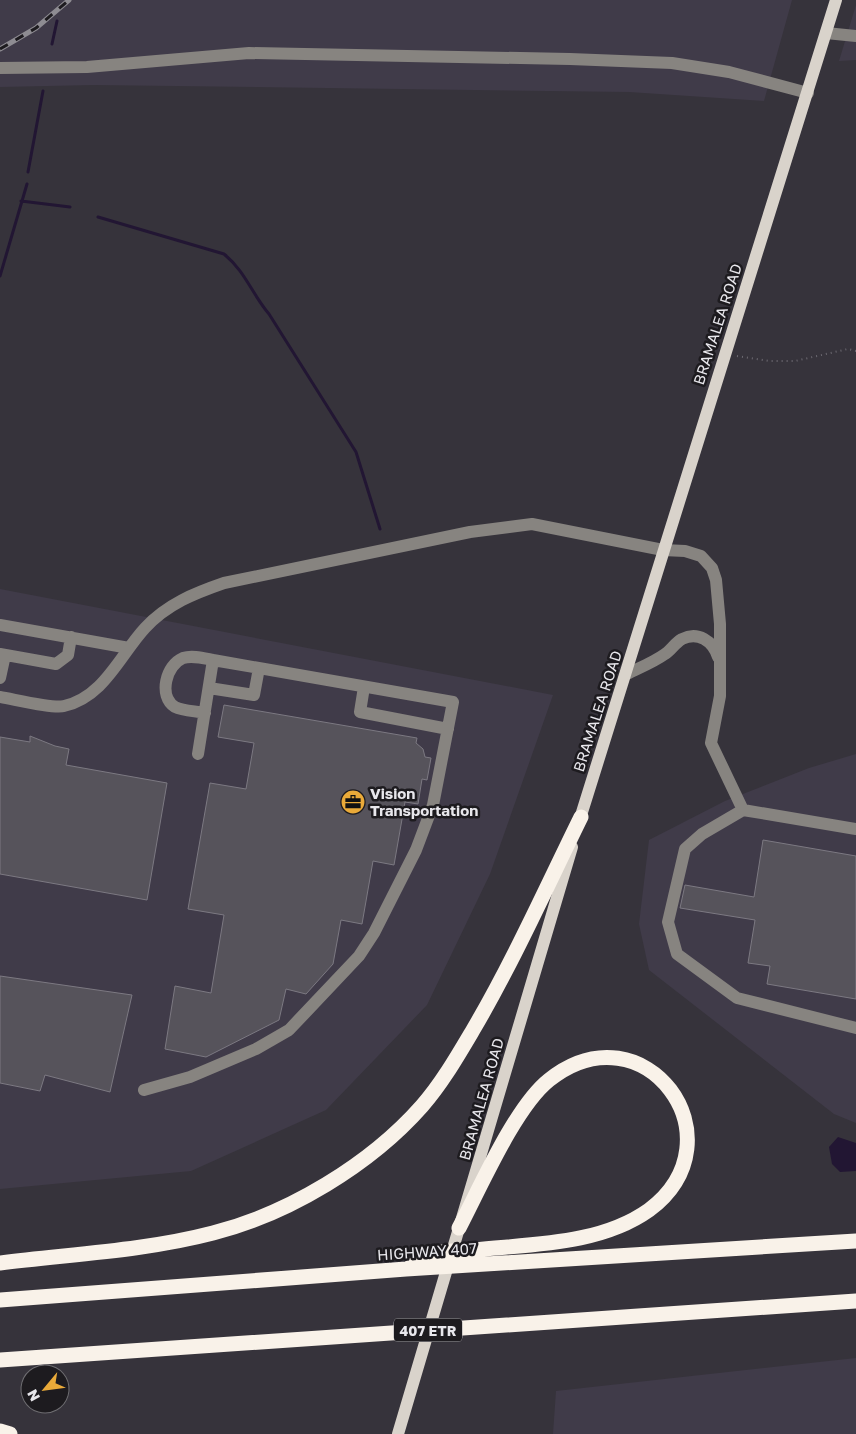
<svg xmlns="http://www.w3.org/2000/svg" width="856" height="1434" viewBox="0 0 856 1434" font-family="'Golos Text',sans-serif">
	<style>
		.built { fill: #403b49 }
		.water { fill: #221633 }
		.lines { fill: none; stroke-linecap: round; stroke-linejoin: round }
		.stream { stroke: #221633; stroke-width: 3 }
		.building { fill: #56535b; stroke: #7c7982 }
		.path { stroke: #6c6971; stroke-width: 2; stroke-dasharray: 1 4; stroke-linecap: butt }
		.minor { stroke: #878480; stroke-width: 12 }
		.major { stroke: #d9d3cb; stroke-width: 12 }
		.highway { stroke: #f9f2e9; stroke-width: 15 }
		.rail-casing { stroke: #8e8c92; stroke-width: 5 }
		.rail { stroke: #1d1b1f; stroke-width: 3; stroke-dasharray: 9; stroke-linecap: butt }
		.labels { text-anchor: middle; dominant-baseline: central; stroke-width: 5; stroke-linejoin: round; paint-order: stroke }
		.shield { fill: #1d1b1f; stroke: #abaaae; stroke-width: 1 }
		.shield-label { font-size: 14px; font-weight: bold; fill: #e8e7ec }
		.street-label { font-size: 15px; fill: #e8e7ec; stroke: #1d1b1f }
		.poi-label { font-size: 15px; font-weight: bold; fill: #e8e7ec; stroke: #1d1b1f; text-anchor: start }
	</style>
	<rect width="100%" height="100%" fill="#36333b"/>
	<path class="built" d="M0 0H792L764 101 629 92 94 85 0 87Z
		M856 5V60L839 61Z
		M0 589 553 695 490 874 427 1005 326 1110 191 1171 0 1189Z
		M856 754V1123L834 1114 649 970 639 924 649 840 725 801 809 768Z
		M856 1358V1434H553L556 1391Z"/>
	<path class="water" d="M838 1137 856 1143V1171L840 1172 832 1164 829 1147Z"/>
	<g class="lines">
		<path class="stream" d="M52 44 57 21
			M28 172 43 91
			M21 201 70 207
			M98 217 224 254C245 271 252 294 269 314L356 452 380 529
			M0 276 27 184"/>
	</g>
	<path class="building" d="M224 705 417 738 416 743 423 749 425 757 431 758 427 780 422 779 418 804 405 802 394 865 373 861 362 924 341 920 333 964 306 994 286 989 279 1020 206 1057 165 1049 175 986 211 993 224 915 188 909 210 783 246 789 254 743 218 737Z
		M30 736 55 746 69 749 66 765 167 783 147 900 0 874V737L30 742Z
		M763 840 856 856V999L767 984 770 966 748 963 755 920 680 908 685 885 754 897Z
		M0 976 132 995 110 1092 45 1075 40 1091 0 1083Z"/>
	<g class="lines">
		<path class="path" d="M737 356 770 361H795L848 349 856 351"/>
		<path class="minor" d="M826 33 856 36
			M0 68 87 67 249 53 570 59 672 63 729 72 808 93
			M0 625 129 648
			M0 654 56 664 68 655 71 637
			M627 674C639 668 654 662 665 654 671 650 675 643 682 639 698 631 713 641 718 657
			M0 678 5 655
			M364 687 360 712 448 729
			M209 688 254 695 259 668
			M0 697C13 699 54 709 64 706 104 697 120 655 145 628 167 604 195 593 224 583L470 532 532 524 663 550 685 551 701 556 712 568 716 580 720 624V696L711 743 743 810
			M205 713C196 711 183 711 175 707 158 696 166 665 183 658 192 655 203 658 213 660
			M856 829 743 810 702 834 685 849 668 922 677 954 737 998 856 1028
			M144 1090 190 1077 256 1049 289 1030 359 956 374 933 416 850 433 805 453 702 213 660 198 754"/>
		<path class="major" d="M578 825 836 0
			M398 1434 572 847"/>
		<path class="highway" d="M0 1263C71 1254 144 1251 213 1233 288 1214 370 1165 422 1106 442 1083 457 1057 473 1030 513 962 546 888 581 817
			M410 1267C417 1263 425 1256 433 1254 445 1250 461 1251 474 1250 531 1244 600 1245 649 1210 744 1139 644 1004 549 1080 515 1107 480 1188 459 1228
			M0 1300 406 1269 856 1241
			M0 1360 856 1301
			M0 1431 10 1434"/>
		<defs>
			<path id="rail" d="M0 49 36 28 69 0"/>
		</defs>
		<use href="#rail" class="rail-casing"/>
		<use href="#rail" class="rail"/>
	</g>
	<defs>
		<symbol id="office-disc" viewBox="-11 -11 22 22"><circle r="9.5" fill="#eaaa39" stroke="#1d1b1f"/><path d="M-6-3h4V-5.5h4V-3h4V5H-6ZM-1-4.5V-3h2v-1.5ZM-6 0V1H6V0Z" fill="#111"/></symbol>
	</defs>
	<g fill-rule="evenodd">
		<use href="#office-disc" x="339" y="788" width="28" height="28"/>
	</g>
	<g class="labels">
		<rect class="shield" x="394" y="1318.5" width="68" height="23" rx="4"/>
		<g class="shield-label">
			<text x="428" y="1330">407 ETR</text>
		</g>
		<g class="street-label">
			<text transform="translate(717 324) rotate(-72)">BRAMALEA ROAD</text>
			<text transform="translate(597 711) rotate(-72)">BRAMALEA ROAD</text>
			<text transform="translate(481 1099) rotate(-74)">BRAMALEA ROAD</text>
			<text transform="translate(427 1251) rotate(-4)">HIGHWAY 407</text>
		</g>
		<g class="poi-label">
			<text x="370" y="793">Vision<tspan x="370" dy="17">Transportation</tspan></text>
		</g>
	</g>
	<g transform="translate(45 1389) rotate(241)"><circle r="24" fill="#1d1b1f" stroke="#6e6d71"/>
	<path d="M0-4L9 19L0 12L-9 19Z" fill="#eaaa39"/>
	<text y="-8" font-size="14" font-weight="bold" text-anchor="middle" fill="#e8e7ec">N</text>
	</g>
</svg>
